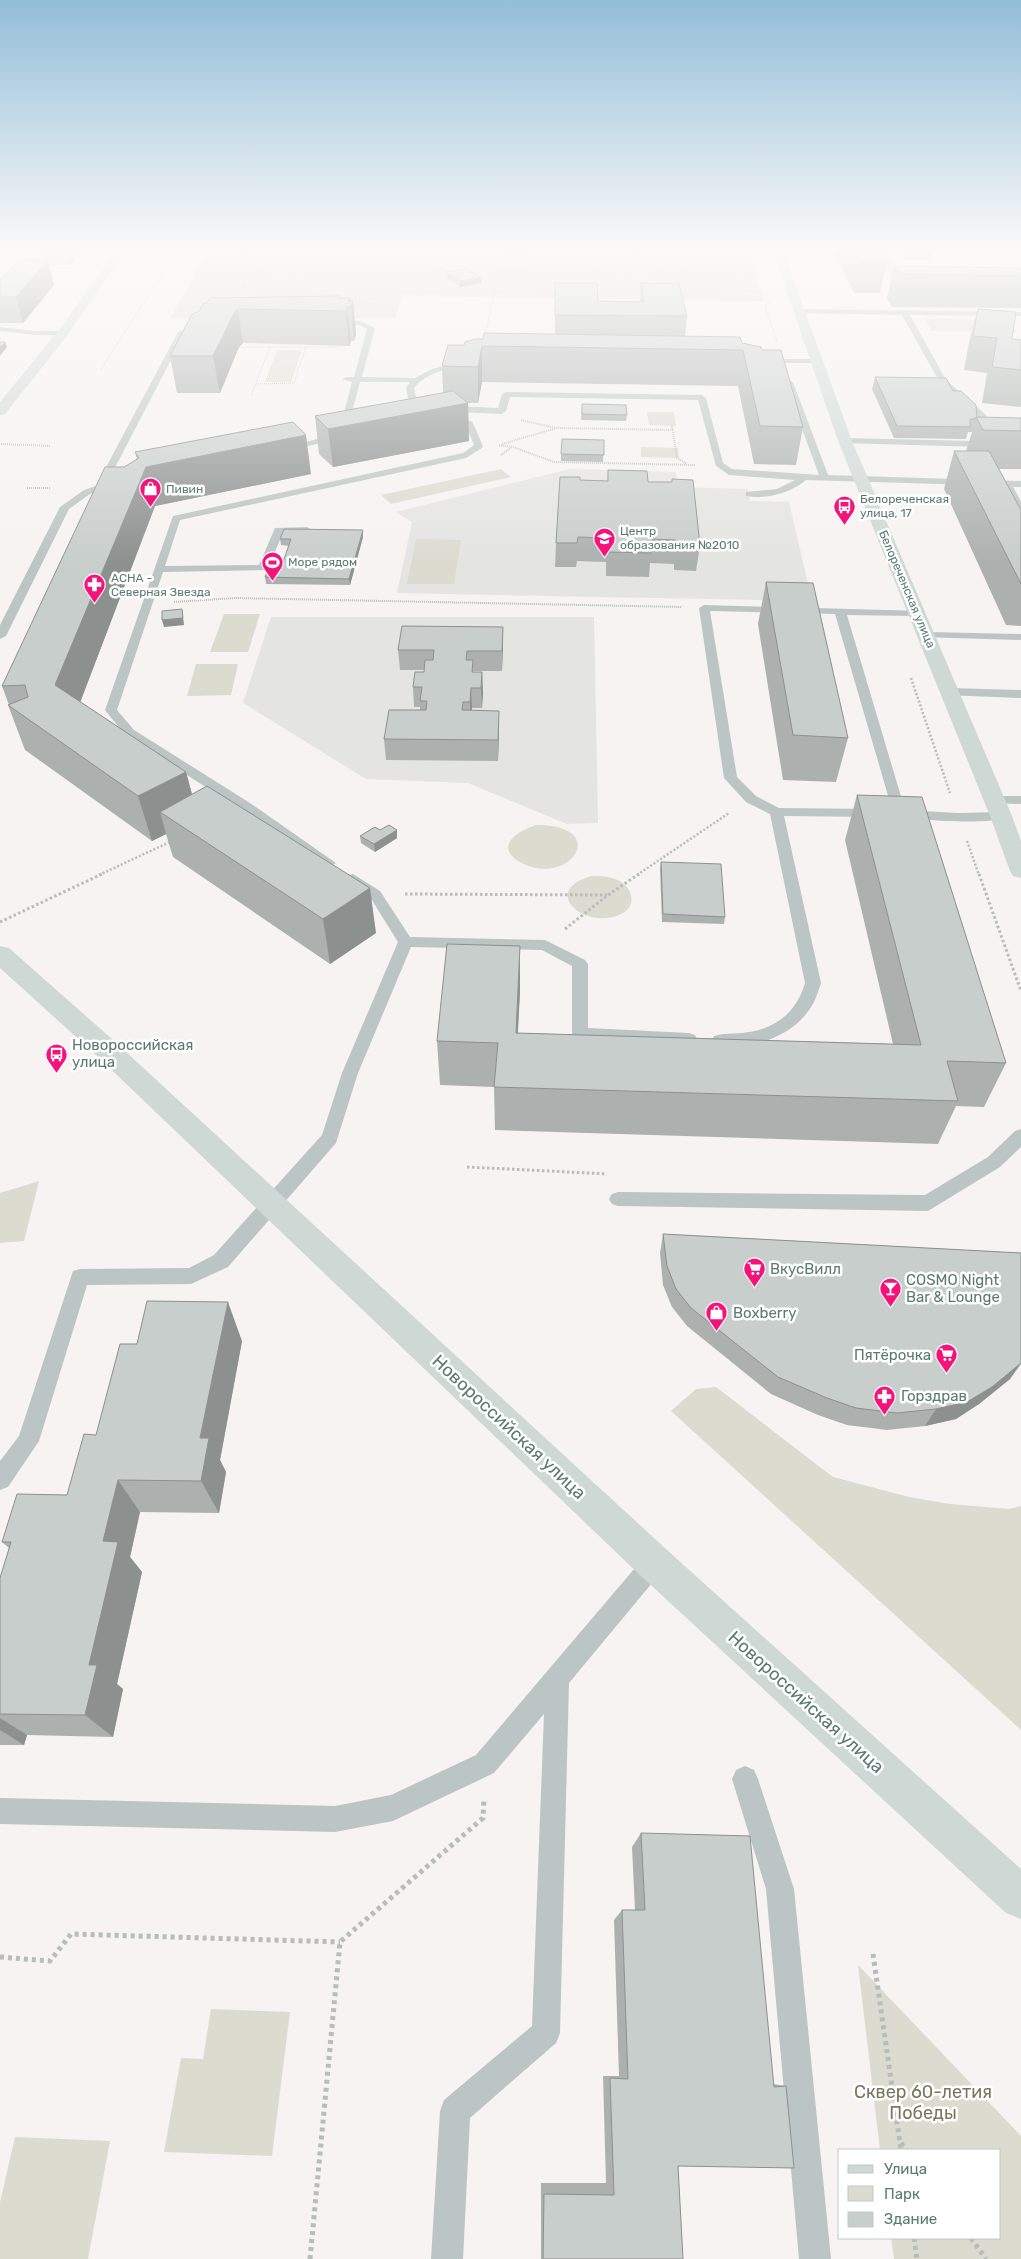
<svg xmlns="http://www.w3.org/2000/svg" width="1021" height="2259" viewBox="0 0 1021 2259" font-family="Rubik,sans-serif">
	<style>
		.built { fill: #e4e4e2 }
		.green { fill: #dcdbd0 }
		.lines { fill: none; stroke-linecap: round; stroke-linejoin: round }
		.path-far4 { stroke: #b6bdbb; stroke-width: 1; stroke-dasharray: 1 1; stroke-linecap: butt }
		.path-far3 { stroke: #b6bdbb; stroke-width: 2; stroke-dasharray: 1 1; stroke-linecap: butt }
		.path-far2 { stroke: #b6bdbb; stroke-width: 2.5; stroke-dasharray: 2 2; stroke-linecap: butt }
		.path-far1 { stroke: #b6bdbb; stroke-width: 3; stroke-dasharray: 2.5 2.5; stroke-linecap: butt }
		.path { stroke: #b6bdbb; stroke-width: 5; stroke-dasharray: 4 4; stroke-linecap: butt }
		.lane { fill: #bbc5c3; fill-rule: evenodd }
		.secondary { fill: #ced8d5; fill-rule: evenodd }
		.wall { fill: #acb1af }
		.shaded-wall { fill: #8c908f }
		.building { fill: #c8cecc; stroke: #8c908f }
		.labels { text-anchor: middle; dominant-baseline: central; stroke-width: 5; stroke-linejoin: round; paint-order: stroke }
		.far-poi-label { font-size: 12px; fill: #5a7a72; stroke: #fff; text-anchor: start }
		.far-street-label { font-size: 12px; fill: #5a7a72; stroke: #fff }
		.poi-label { font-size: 15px; fill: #5a7a72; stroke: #fff; text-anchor: start }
		.near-street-label { font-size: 18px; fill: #5a7a72; stroke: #fff }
		.near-park-label { font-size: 18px; fill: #75785d; stroke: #fff }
	</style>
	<rect width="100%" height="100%" fill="#f6f3f2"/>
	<path class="built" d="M570 469 676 472 677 487 748 489 750 501 789 502 812 601 397 593 412 522 396 512Z
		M271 617H594L598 823 567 824 468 783 366 779 243 703Z"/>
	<path class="green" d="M210 248H748L764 301 402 296 395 318H170Z
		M925 319 1008 320 1017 332 932 331Z
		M277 350H302L291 382H265Z
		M647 412H674L676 426 649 425Z
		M641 447 678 448 679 458 641 457Z
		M501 469 511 477 391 504 381 495Z
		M416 539 461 540 454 584H407Z
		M224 614H260L248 652H210Z
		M196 664H238L231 695 187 696Z
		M536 825C614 825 568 891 518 861 494 845 520 830 536 825Z
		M592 876C600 876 607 876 615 879 633 885 639 907 619 915 584 930 539 890 592 876Z
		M39 1181 24 1241 0 1243V1193Z
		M716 1387 833 1477 909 1497 950 1504 1009 1509 1021 1506V1730L671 1411 696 1389Z
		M858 1965 1021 2136V2259H894L891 2238H1000V2150H880Z
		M211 2009 290 2012 272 2156 164 2152 181 2058 203 2059Z
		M15 2137 110 2141 88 2259H0V2202Z"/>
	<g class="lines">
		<path class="path-far4" d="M316 248 337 300
			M445 248 450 262 438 272 449 291
			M455 248 446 252 500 253
			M497 248C504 259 523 255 534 253L537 248
			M583 248 590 258 588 261 598 271 632 283 633 279 643 278 653 282
			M629 248 675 282
			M733 248 742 282 736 288
			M930 248 966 268
			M941 248 1021 257
			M534 253 553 259 588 261
			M676 258 687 284
			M450 262 467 270
			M242 263 283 281 332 291 327 298
			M464 268 488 262 503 263 508 270
			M502 270 519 272 518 276 496 275V272Z
			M514 271 535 267 553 259
			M262 272 269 259 282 248
			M277 278 293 275 301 278 295 282
			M479 278 496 285 485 336
			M593 284 676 283 769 293
			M496 285 503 276
			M244 289 275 298
			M235 301 244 289 241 262 246 248
			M365 301 401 292 494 293 557 285
			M770 301 765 306 777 341
			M239 347H270
			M101 369 179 248
			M256 384 294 383 306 347
			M251 396 270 347H342"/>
		<path class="path-far3" d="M521 420 556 428
			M672 426 677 458 687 464
			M1 444 51 446
			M502 444 557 428 673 430
			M499 445 513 447 554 462 695 465
			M501 455 512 447
			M27 488H51
			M174 602 235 598 682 607"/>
		<path class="path-far2" d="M911 678 950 793
			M967 841 979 875
			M99 875 172 841
			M637 875 729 813"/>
		<path class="path-far1" d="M979 874 1021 991
			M405 894 607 895
			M0 922 102 874
			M565 929 608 895 639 874
			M467 1167 607 1174"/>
		<path class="path" d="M873 1954 901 2150
			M0 1957 50 1961 71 1934 340 1942
			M901 2143 906 2150
			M914 2238 917 2259
			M971 2238 986 2259
			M310 2259 340 1942 483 1818 484 1799"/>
		<path class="lane" d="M44 248H51L0 303V297Z
			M875 248H882L904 289 909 291 907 292H900Z
			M799 309 1021 312V316L910 315 946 380 986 415 995 432 994 437 987 439V432L979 418 939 381 902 315 796 313V309Z
			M327 320 361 321 375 328 362 377 415 378 432 369 467 360V364C448 369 427 372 414 388L418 406 426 409 456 406 498 408 502 394 506 392 702 395 706 398 723 463 732 469 819 475 785 383 773 377 780 375 793 382 828 475 1021 481V487H1013L1021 501V513L1016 510 1004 486 806 480C791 493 765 500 746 496V492L777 489 795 480 729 475 716 466 698 400 510 397 506 411 502 414 456 412 425 415 410 407 406 388 410 382H360L347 431 340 433 339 431 352 382 342 379 346 377H354L367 329 360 325 330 324H327Z
			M205 322 209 324 208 326 185 333 107 483 116 480 121 483 90 494 69 509 6 636 0 639V625L60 507 84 490 96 486 178 332Z
			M0 327 36 331H63L67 333 63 335H36L0 331Z
			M757 359H817L821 361 817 363H760L756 361Z
			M446 420 472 421 483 446 482 448 466 458 180 520 165 566 259 565 275 528 307 527 312 530 307 533H283L267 570 163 572 117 710 134 730 250 803 336 863 329 867 324 866 240 809 126 736 105 710 173 516 463 453 474 445 466 426 443 425V421Z
			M341 433 345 436 344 438 286 451 282 448Z
			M845 438 1021 442V448L842 443 841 441Z
			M704 605 921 611 923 613 917 616 847 615 905 810 958 813 1001 812 1008 816C1000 826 909 820 894 816L835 614 710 611 737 777 756 796 779 808 876 809 883 813 876 817 784 816 821 983C817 995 814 1005 806 1014 788 1038 743 1053 714 1044L712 1040 714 1036C723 1033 732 1034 742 1033 774 1030 796 1014 805 983L770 814 746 802 724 778 699 608Z
			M926 632 1021 634V640L922 637 920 635 922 633Z
			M950 688 1021 690V698L946 695 944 692Z
			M994 796H1021V804L989 803 987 800 989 797Z
			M353 874 380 891 410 937 545 940 585 960 588 964V1028L689 1033 695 1035 697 1039 695 1043 689 1045 574 1037 572 1033V966L542 950 411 947 358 1073 336 1143 228 1267 191 1284 87 1285 39 1441 8 1487 0 1490V1461L19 1436 73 1271 80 1269 189 1268 214 1255 322 1135 342 1073 398 942 370 897 348 882 346 879 348 876Z
			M1021 1129V1147L1000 1167 928 1211 618 1206 612 1204 609 1199 612 1194 618 1192 925 1195 988 1157 1015 1131Z
			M654 1552 662 1555 665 1563 662 1571 569 1683 560 2033 556 2043 470 2118 463 2259H431L440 2111 444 2100 532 2026 544 1714 494 1773 393 1821 335 1832 0 1824V1798L335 1806 391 1795 476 1755 646 1555Z
			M745 1766 754 1770 758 1779 794 1889 831 2259H799L766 1889 732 1779 736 1770Z"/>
		<path class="secondary" d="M118 248H128L67 336 5 414 0 415V402L59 330Z
			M772 248H782L852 441 1012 816 1021 841V878L1013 876 1010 871 990 816 838 441Z
			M0 946 9 948 113 1040 667 1550 1021 1869V1919L1006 1913 641 1576 95 1054 0 968Z"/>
	</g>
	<path class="wall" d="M38 248H84L71 265H49L54 285 23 323H0V280L42 260Z
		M833 248H880L887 261 880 293H854Z
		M898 248H926L930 255 929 260H905Z
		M894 266 1021 268V308L892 307 887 298Z
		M445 272 481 283 460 287 445 277Z
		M555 283 598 301 640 302 641 283 687 316 685 336 742 343 762 350 803 427 796 465 754 464 738 386 482 382 478 403H468L469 441 333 467 319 454 315 416 443 393 442 366 464 345 483 339 555 334Z
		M340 298 350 301H353L356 335 354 341H351L349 346 243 343 239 347 220 393H177L170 356 192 314Z
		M978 309 1012 339 1021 340V407L982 403 987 373 964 370 969 342Z
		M875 377 953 391 977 417 1021 418V469H999L1021 510V626L1006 625 944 489 954 451H966L972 432H968L966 439 894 438 872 389Z
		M582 404 627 415 626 421 581 420Z
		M604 440 603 462 561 461V454Z
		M135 452 311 474 155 506 80 702 186 772 192 794 376 933 330 964 173 857 166 834 152 841 25 750 8 705H9L2 686 124 467 137 460Z
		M608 470 648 482 700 546 696 571 674 570V564L650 563 649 577 606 576V562L577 561 576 567H555L556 543 580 480 607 481Z
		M363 537 350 585 266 584 265 577 282 565 289 546 281 545 280 539Z
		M766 582 848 738 836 782 783 780 758 624Z
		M503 627 502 671H473V672H482L483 693 482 708H472L471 710 499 731 498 761 386 760 384 739 420 710V707H414L413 687 424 672V670H400L398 650Z
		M857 795 1006 1063 984 1107 956 1106 938 1144 495 1130 494 1087 440 1085 437 1041 520 946V991L518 1033 893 1044 845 840Z
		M360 836 397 838 375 852 361 843Z
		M661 862 725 917 724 924 662 922 660 869Z
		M663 1234 1021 1253V1364L1010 1379 979 1404 956 1419 925 1426 887 1430 847 1425 818 1415 771 1394 687 1326 672 1307 663 1285 660 1253Z
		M242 1341 220 1460 226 1472 219 1513 140 1512 130 1557 142 1572 117 1684 123 1689 113 1737 27 1735 24 1745H0V1578L9 1548 2 1542 67 1495 96 1435Z
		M641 1833 773 2084 786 2086 678 2166 683 2259H541V2183H606L603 2076H619L614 1920 622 1910H635L632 1847Z"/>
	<path class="shaded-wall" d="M67 248H84L71 265Z
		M48 260 54 285 23 323 16 297Z
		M481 278V283L460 287V281Z
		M353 301 356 335 354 341 351 307Z
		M347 307 351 341 349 346 346 311Z
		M238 309 243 343 239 347 220 393 213 356 234 313Z
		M5 342 7 347 0 356V348Z
		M482 346V382L478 403V367Z
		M468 403 469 441 333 467 328 429Z
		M306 435 311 474 155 506 70 729 55 685 146 467Z
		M363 530V537L350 585 349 579Z
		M182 609 184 625 164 627 162 620Z
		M503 627V647L502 671V651Z
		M482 672 483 693 482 708 481 688Z
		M471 688 472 708 470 722V702Z
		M499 711V731L498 761V740Z
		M186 772 198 817 160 812 166 834 152 841 138 796Z
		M397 830V838L375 852 374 844Z
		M370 888 376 933 330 964 323 919Z
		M520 946V991L515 1077 516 1033Z
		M228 1302 242 1341 220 1460 226 1472 219 1513 201 1481 200 1438Z
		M1021 1363 1010 1379 979 1404 956 1419 925 1426 936 1409Z
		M118 1480 140 1512 130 1557 142 1572 117 1684 123 1689 113 1737 85 1715 89 1665 103 1541Z
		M0 1718 27 1735 24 1745 0 1730Z"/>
	<path class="building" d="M854 248H880L887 261H860Z
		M902 248H926L930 255H906Z
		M18 260H48L16 297H0V280Z
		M894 266 1021 268V276L899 274Z
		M466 269 481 278 460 281 445 272Z
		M555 283H597L598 301 644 302 641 283 679 284 687 316 555 315Z
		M339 296V298H350L349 301H353L351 307H347L346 311 238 309 234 313 213 356H170L192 314 199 311 204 303H207L210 298Z
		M978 309 1016 312 1012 339 1021 340V370L992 367 997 338 973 336Z
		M484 333 740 337 742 343 761 347 762 350H781L803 427 760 426 743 350 482 346 478 367 442 366 448 345H464L465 342 475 339H483Z
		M0 342H5L0 348Z
		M875 377 946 378 953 391H961L976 405 977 417H976L975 419H970V427L897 426Z
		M453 391 468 403 328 429 315 416Z
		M582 404 626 405 627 415 582 414Z
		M976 417 1021 418V431L983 430Z
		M293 422 306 435 146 467 55 685 186 772 138 796 8 705 28 697 25 685 2 686 105 467H124L139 458 135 452Z
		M562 439 604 440V455L561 454Z
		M954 451H989L1021 510V584Z
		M608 470 647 471 648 482H672V479L693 480 700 546H677L676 540 650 539 651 553 607 552V538L578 537 577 543H556L560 477H580V480L608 481Z
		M284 529 363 530 349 579 265 577 270 565H282L291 539H280Z
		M766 582 813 583 848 738 793 735Z
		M182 609 183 618 162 620V611Z
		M402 626 503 627 502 651H467L466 660H473L472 672H482L481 688H471L470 702H463L462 710 499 711 498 740 384 739 389 710H426L427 701H420L422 687H413L415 672H424L425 660H433L434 650H398Z
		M207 786 370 888 323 919 160 812Z
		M857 795 922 797 1006 1063 947 1061 958 1101 494 1087 498 1043 437 1041 447 944 520 946 516 1033 921 1045Z
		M389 825 397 830 374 844 360 836 375 827 380 830Z
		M661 862 721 864 725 917 663 914Z
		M663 1234 1021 1253V1363L992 1387 967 1402 936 1409 897 1413 856 1408 827 1398 778 1377 691 1308 676 1289 667 1266Z
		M147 1301 228 1302 200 1438H209L201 1481 118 1480 103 1541 118 1542 89 1665H97L85 1715 0 1714V1578L11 1542H2L17 1494 67 1495 84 1434 96 1435 120 1344H137Z
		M641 1833 750 1836 774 2087 786 2086 794 2168 678 2166 683 2259H543L544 2194 614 2195 610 2078 628 2079 622 1910H645Z"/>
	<linearGradient id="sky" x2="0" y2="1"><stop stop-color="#93bdd8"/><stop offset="0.44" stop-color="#fbfaf9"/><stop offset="1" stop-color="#fbfaf9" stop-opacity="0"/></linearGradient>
	<rect width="1021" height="565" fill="url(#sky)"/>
	<defs>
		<symbol id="shop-pin" viewBox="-11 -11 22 30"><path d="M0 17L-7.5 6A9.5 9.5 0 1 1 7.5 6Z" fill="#f6127b" stroke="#fff"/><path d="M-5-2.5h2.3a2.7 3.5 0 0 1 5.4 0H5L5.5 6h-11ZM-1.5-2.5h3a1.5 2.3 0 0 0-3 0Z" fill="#fff"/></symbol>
		<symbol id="bus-pin" viewBox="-11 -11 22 30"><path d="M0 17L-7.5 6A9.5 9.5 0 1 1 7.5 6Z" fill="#f6127b" stroke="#fff"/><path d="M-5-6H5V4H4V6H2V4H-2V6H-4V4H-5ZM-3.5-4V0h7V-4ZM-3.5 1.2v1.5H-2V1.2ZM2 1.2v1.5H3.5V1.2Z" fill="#fff"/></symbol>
		<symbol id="school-pin" viewBox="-11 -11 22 30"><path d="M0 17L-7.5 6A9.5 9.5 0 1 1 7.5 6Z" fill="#f6127b" stroke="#fff"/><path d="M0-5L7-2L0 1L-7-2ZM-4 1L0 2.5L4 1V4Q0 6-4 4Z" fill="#fff"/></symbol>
		<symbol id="stadium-pin" viewBox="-11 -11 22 30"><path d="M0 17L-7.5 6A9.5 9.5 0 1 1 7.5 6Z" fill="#f6127b" stroke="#fff"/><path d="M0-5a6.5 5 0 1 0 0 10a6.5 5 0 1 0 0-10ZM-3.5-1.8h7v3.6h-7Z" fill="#fff"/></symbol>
		<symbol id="pharmacy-pin" viewBox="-11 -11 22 30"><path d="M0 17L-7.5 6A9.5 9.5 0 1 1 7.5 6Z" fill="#f6127b" stroke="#fff"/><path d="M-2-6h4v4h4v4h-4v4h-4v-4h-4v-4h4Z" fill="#fff"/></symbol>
		<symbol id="supermarket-pin" viewBox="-11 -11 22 30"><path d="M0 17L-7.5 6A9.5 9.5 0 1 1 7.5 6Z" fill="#f6127b" stroke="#fff"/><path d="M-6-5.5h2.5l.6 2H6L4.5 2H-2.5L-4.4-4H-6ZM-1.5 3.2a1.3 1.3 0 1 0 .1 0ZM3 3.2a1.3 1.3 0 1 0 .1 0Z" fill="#fff"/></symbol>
		<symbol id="bar-pin" viewBox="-11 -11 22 30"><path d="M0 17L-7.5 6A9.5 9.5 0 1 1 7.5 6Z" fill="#f6127b" stroke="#fff"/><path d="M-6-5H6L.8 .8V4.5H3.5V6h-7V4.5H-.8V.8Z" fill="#fff"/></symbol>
	</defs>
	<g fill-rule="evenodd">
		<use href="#shop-pin" x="138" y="476" width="25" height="34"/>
		<use href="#bus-pin" x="832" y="494" width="25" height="34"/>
		<use href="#school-pin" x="592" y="526" width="25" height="34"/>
		<use href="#stadium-pin" x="260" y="550" width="25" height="34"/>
		<use href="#pharmacy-pin" x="82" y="572" width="25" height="34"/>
		<use href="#bus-pin" x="44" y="1042" width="25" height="34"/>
		<use href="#supermarket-pin" x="742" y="1256" width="25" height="34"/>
		<use href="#bar-pin" x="878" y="1276" width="25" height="34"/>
		<use href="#shop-pin" x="704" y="1300" width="25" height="34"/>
		<use href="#supermarket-pin" x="934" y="1342" width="25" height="34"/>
		<use href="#pharmacy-pin" x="872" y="1384" width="25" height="34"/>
	</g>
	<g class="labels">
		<g class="far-poi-label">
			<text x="166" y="489">Пивин</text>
			<text x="860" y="499">Белореченская<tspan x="860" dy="14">улица, 17</tspan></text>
			<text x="620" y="531">Центр<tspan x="620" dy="14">образования №2010</tspan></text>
			<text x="288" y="562">Море рядом</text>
			<text x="111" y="578">АСНА -<tspan x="111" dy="14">Северная Звезда</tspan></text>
		</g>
		<g class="far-street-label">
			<text transform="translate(907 589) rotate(67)">Белореченская улица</text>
		</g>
		<g class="poi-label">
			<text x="72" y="1045">Новороссийская<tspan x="72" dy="17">улица</tspan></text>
			<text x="770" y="1269">ВкусВилл</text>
			<text x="906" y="1280">COSMO Night<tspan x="906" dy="17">Bar &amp; Lounge</tspan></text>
			<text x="733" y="1313">Boxberry</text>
			<text x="931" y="1355" text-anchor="end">Пятёрочка</text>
			<text x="901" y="1396">Горздрав</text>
		</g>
		<g class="near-street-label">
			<text transform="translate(509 1427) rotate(43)">Новороссийская улица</text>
			<text transform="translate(806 1702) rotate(42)">Новороссийская улица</text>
		</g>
		<g class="near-park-label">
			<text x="923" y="2092">Сквер 60-летия<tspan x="923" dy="21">Победы</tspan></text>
		</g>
	</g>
	<rect x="838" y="2149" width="162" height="90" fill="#ffffff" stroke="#bdcac7"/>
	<rect x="848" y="2165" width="25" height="8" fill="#ced8d5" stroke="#bdcac7"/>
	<text x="884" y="2174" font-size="15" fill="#5a7a72">Улица</text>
	<rect x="848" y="2186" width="25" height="15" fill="#dcdbd0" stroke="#bdcac7"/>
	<text x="884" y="2199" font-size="15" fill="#5a7a72">Парк</text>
	<rect x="848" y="2212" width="25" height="15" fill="#c8cecc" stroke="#bdcac7"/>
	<text x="884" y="2224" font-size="15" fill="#5a7a72">Здание</text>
</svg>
